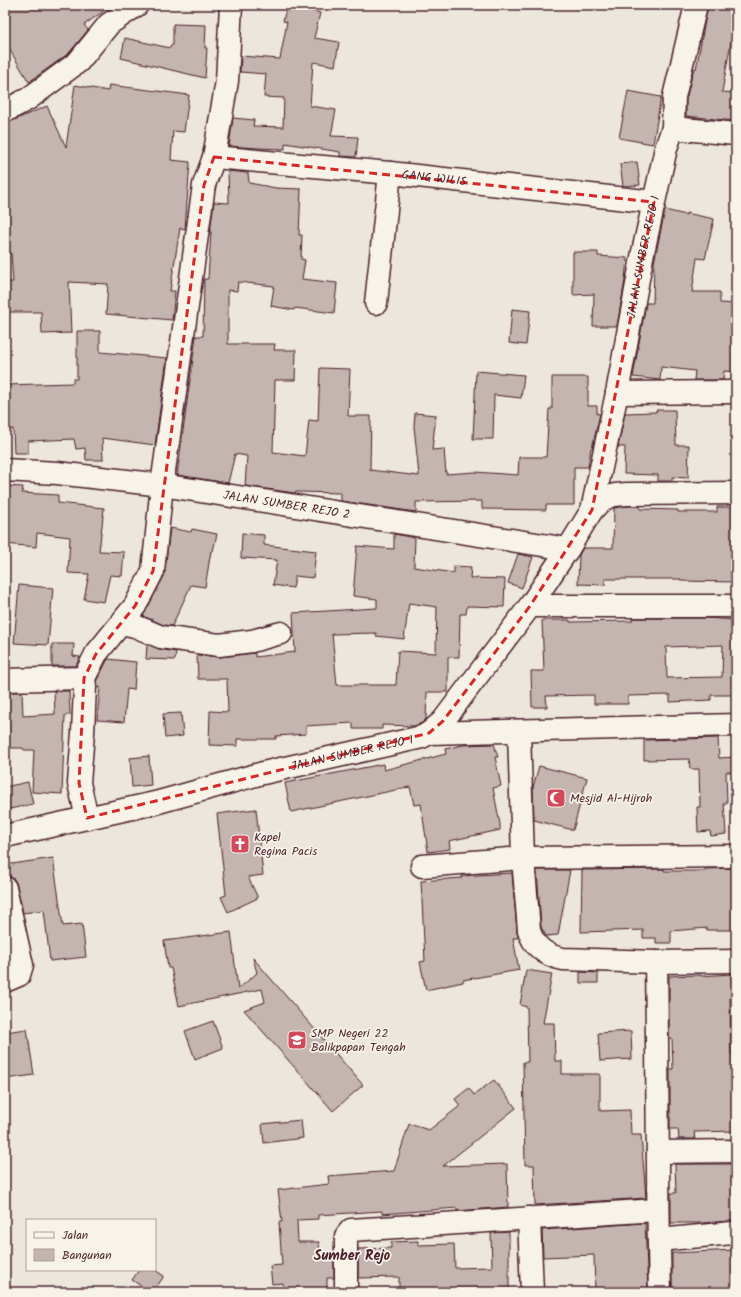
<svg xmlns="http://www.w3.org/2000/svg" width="741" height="1297" viewBox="0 0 741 1297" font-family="Kalam,sans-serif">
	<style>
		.building { fill: #c4b5b0; stroke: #4a1f2b; fill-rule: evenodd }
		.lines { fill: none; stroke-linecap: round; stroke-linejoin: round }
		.minor-casing { stroke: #4a1f2b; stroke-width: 25 }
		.minor { stroke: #f7f3e8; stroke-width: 22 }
		.marked { fill: none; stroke: #d62828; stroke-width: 3; stroke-dasharray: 8 5; stroke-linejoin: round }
		.labels { text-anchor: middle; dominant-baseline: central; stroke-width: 3.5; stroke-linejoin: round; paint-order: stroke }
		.street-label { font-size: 12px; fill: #4a1f2b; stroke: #f7f3e8 }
		.poi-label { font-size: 12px; fill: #4a1f2b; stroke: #f7f3e8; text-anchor: start }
		.quarter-label { font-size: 14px; font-weight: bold; fill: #4a1f2b; stroke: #f7f3e8 }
	</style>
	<rect width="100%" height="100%" fill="#ece6dd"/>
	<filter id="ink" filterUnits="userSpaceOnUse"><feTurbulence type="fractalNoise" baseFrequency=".025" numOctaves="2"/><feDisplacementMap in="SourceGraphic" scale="8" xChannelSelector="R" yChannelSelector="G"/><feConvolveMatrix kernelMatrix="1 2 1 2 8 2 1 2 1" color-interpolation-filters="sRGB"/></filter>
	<g filter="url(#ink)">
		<path class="building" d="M5 5H112L84 25 88 30 69 53 29 82 5 42Z
			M287 5H292L320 13 314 38 339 42 335 66 313 62 310 106 336 110 331 136 358 137 356 157 340 156V152L285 143V149L258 148 229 146 233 118 254 120 253 126 283 127 284 98 264 97 266 74 240 72 241 56 280 59 287 22 283 21Z
			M708 5H736V14L722 92 736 93 735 121 686 116V99L694 68 696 69Z
			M173 24 206 25 205 48H207L205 78 121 58 125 38 170 48 171 45H173Z
			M75 85 108 91 109 85 189 95 184 132 173 131 171 160 190 162 185 229 180 228 170 291H175L172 320 106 314 108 284 69 282 71 333 42 334 41 312H5V282H13L11 253 5 254V124L47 106 66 147Z
			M628 91 661 97 653 144 619 138Z
			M637 162 640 185 623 186 620 164Z
			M228 171 248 173 249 183 276 188 301 189 299 235H302L301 259 305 260 302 279 337 283 334 313 295 308 294 310 271 306 274 286 238 282 237 291 228 290V344H275L274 350H296L295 380H275L273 452 305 456 309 420 318 421 320 368 350 369 348 416H371L370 470 419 476 414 426 415 413 436 415 432 450 444 449 446 474 475 472 518 475 519 457H546L549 409H552V377H588V406H597V414H600L592 448H591L588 467H574V505H546V510L482 509V501L416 502V512L341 501V493L296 492 295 493 245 486 247 456 235 454 228 483 177 475 196 336H203L204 279H208L211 232H210L214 202 229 203Z
			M665 210 686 215V213L714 219 705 259 697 258 692 292H720V303L736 304V372L724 371 723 380H694L695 371 661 367 660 380 633 377 646 303H653L654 263Z
			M573 252H598V256L627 258 625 280 617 326H593L594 294 573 295Z
			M512 309 530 311 526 345 509 343Z
			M77 331H100V352L167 358 155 445 102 438 103 460H86L85 448 76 449 74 439 28 441V453H14L13 429 5 430V385L73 383V379H77Z
			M476 371 524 375 521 398 494 395 493 439H473Z
			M656 410H675L676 445H689L688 478 672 477V481H658V475L624 474 625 447H618L625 413 656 412Z
			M5 486 23 487 22 493 58 495V503L104 508 99 551 124 552 122 576 110 575 104 602 84 599 89 574 68 573 70 537 37 533 36 547 5 544Z
			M628 506H640V509L678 510V512H717V507H736V582L681 581V579H605V585L578 584 579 555 583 548H613L614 508Z
			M170 528 191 532 192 529 217 534 213 551H211L205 587 191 585 172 626 164 625 143 616 164 576Z
			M242 533 264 535V545L316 551 313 578 295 576 293 588 273 585 277 560 241 558Z
			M394 534 415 538 414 567 454 573V566L471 567 470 578 505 579 504 607 467 606 466 614H460L459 657H448V692H427L426 719 422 723 414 726 382 725V729H353V723L306 726V734L276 736V739H237V746L209 745 210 711 228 712 227 679H198L197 655 220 657 255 653V657L295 652 293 613 377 608V599L353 596 357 546 394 549ZM409 603 437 607 436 653 398 651 396 685H337L332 634 376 633V636L404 639Z
			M518 554 533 557 522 588 508 583Z
			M19 585 53 588 48 645 14 643Z
			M632 618H706L736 620V695H711V700L670 702V695L628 696V704H594V695L546 696 547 707H532L531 671H544L542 620H570V622L632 621ZM723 645 722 677 667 678 666 647Z
			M52 644H74L73 656 80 657 76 666H52Z
			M147 644 159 649 176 652 175 660 146 659Z
			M108 659 136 662 134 690 127 689 124 722 97 720 100 687H97V680Z
			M54 691H69L70 715H65L62 794 32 792 34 750H24L23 748H5V692H22L23 716 55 714Z
			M181 713 183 736 165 738 163 714Z
			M718 738 719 758 736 757V772H726L727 803H724L726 834 711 836 710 831 698 832 697 807H700L699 769H690L689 759 644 760V740Z
			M494 744 498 757H495L501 786 493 788 500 824V830L449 841 450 849 428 852 421 804 414 805 410 787 291 812 285 783 383 764 384 770 446 754 445 749 463 745Z
			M149 756 151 785 132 787 130 758Z
			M539 766 587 778 573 830 534 820 533 787Z
			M28 782 33 804 5 810V787Z
			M256 809 263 875 248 877 258 898 228 912 221 897 226 895 217 814Z
			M53 858 63 926 82 924 86 957 50 961 44 910 23 913 17 885 14 879 9 876H5V865Z
			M736 868V930H707V928L671 931V943H656V938H643V930L581 932 582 870 664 869V871H705V869Z
			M537 870H570L558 935 546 936 541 927Z
			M512 873 517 931 518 938H513L519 970 463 980V982L426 990 420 962 425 961 421 881 462 878V876Z
			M231 932 238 989 257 973 253 958 363 1085 333 1111 244 1010 265 1002 262 989 179 1006 171 968H168L164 941Z
			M526 970 552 974 543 1023H554L555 1061H562V1074H600V1111L630 1110 631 1135H641L646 1198 535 1205 534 1165H525L523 1062H528L527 1007 520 1005Z
			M580 972 598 973V983H580Z
			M731 974 733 998H730L731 1054H736V1131L694 1132 695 1139H679L678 1129H670V1069H673L672 1038H669V976L701 975V976Z
			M213 1021 223 1048 195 1059 185 1031Z
			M27 1029 34 1075 5 1079V1032Z
			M631 1031 632 1059 600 1061 598 1033Z
			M494 1080 516 1108 443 1166 507 1164 508 1207 457 1211V1208L382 1214V1211L318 1215V1219L297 1220 298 1242H319L320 1255H334V1278H327V1292H283V1283L272 1284 270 1266 282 1265 279 1222H282L278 1190 329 1184 328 1176 394 1171 409 1124 429 1130 460 1106 455 1099 469 1088 474 1095Z
			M301 1120 303 1138 264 1143 262 1124Z
			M675 1164H736V1221H731L701 1223H671V1193H676Z
			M645 1223 648 1292H595L594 1255 543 1257 542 1230Z
			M509 1232V1292H399V1277L358 1278V1249L391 1248V1242L418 1241V1245L454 1244 455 1268 492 1267 491 1233Z
			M736 1250V1292H672V1253Z
			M139 1270H155L164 1276 153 1292H150L132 1280Z"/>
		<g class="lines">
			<defs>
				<g id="minor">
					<path d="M5 111 28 99 78 62 109 24 137 5"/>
					<path d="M673 128 736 134"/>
					<path id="s1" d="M214 157 390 173 654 202"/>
					<path d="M376 303 390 173"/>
					<path d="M617 393 736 392"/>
					<path id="s2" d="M5 470 57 473 162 485 568 549"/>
					<path id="s3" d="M592 510 617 393 643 252 666 148 673 128 674 97 696 5"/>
					<path d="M530 606H736"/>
					<path d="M122 623 135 626 161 637 219 645 252 641 281 633"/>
					<path d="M5 680 84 678"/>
					<path d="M519 731 523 858 529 930C533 946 546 956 563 959L656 962 736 961"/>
					<path d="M429 733 736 725"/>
					<path d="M87 818 79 783 83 733 85 686 84 678 96 654 135 606 153 571 162 485 204 185 214 157 227 81 231 5"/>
					<path id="s4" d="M5 836 155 803 263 773 422 737 429 733 443 721 530 606 568 549 592 510 600 502 608 497 615 495 627 494 736 493"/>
					<path d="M422 866 523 858 736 856"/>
					<path d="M5 888 22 965 19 975 5 981"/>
					<path d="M656 962C658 1072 657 1182 660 1292"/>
					<path d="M658 1152 736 1151"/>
					<path d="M529 1218 532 1292"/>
					<path d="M659 1240 732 1233"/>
					<path d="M346 1292V1236L351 1230 657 1210"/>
				</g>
			</defs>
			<use href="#minor" class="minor-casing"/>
			<use href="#minor" class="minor"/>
		</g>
	</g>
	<path class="marked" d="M214 157 654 202 592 510 530 606 443 721 429 733 87 818 79 783 84 678 96 654 135 606 153 571 204 185Z"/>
	<defs>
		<symbol id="mosque-square" viewBox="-11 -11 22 22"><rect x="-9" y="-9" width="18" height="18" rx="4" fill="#d1495b" stroke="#f7f3e8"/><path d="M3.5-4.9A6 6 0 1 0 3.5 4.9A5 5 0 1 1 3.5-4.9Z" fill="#fff"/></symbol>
		<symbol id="church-square" viewBox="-11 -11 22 22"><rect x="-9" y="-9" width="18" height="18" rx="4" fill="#d1495b" stroke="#f7f3e8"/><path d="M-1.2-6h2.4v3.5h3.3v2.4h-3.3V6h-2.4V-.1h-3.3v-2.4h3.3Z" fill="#fff"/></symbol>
		<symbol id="school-square" viewBox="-11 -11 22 22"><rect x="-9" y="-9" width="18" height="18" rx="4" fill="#d1495b" stroke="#f7f3e8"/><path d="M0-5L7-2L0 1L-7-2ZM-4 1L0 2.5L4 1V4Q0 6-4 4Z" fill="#fff"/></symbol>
	</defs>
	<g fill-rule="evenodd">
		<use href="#mosque-square" x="545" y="787" width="22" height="22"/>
		<use href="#church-square" x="229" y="833" width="22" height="22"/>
		<use href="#school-square" x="286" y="1029" width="22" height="22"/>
	</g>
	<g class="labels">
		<g class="street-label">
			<text stroke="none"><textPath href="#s1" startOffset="221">GANG WILIS</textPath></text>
			<text stroke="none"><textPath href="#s3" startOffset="258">JALAN SUMBER REJO 1</textPath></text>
			<text stroke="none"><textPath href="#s2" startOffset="284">JALAN SUMBER REJO 2</textPath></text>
			<text stroke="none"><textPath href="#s4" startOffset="357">JALAN SUMBER REJO 1</textPath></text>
		</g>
		<g class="poi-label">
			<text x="570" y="798">Mesjid Al-Hijroh</text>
			<text x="254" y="837">Kapel<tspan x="254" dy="14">Regina Pacis</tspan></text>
			<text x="311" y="1033">SMP Negeri 22<tspan x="311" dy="14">Balikpapan Tengah</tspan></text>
		</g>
		<g class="quarter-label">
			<text x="352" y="1256">Sumber Rejo</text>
		</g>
	</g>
	<rect width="741" height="1297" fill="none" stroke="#f7f3e8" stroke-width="20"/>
	<rect x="10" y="10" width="721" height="1277" fill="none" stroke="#4a1f2b" stroke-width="1.5" filter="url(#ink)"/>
	<rect x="26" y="1219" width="130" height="52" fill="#f7f3e8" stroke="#b29e9c"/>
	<rect x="34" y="1232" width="20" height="6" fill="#f7f3e8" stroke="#b29e9c"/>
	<text x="62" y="1239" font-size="12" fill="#4a1f2b">Jalan</text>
	<rect x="34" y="1249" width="20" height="12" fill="#c4b5b0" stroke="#b29e9c"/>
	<text x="62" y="1259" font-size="12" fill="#4a1f2b">Bangunan</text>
</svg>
